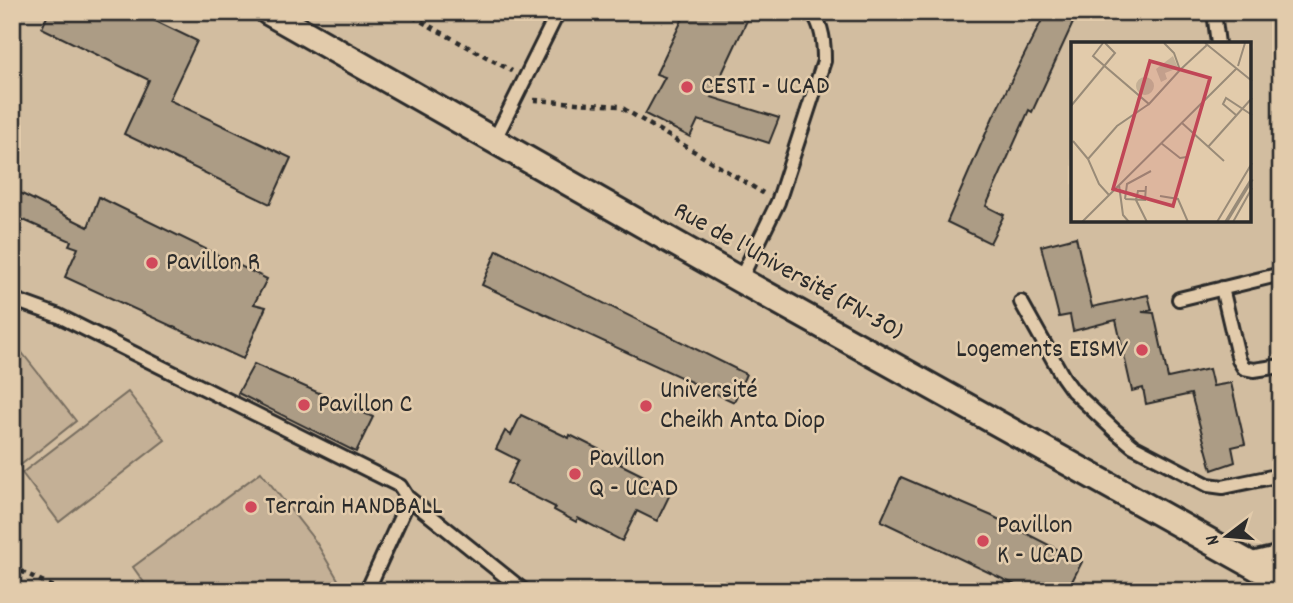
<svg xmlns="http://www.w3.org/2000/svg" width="1293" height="603" viewBox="0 0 1293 603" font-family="Dekko,sans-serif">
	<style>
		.built { fill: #d2bda0; fill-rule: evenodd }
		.green { fill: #c4b096; stroke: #786e60; stroke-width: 2 }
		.building { fill: #ac9c85; stroke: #2b2b2b; stroke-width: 2 }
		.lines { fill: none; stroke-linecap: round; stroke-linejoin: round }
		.lane-casing { stroke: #2b2b2b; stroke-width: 18 }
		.street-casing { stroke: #2b2b2b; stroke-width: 30 }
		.path { stroke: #2b2b2b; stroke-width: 4.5; stroke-dasharray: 5 5; stroke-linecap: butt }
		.lane { stroke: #e2cbab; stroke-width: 12 }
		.street { stroke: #e2cbab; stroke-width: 24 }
		.poi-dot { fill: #d1495b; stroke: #e2cbab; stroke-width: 2.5 }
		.labels { text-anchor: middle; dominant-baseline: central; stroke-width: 5; stroke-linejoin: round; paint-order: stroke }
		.poi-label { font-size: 26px; fill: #2b2b2b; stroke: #e2cbab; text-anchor: start }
		.street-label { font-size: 26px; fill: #2b2b2b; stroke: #e2cbab }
		.inset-river { fill: none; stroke: #978a78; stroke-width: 3.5 }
		.inset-road { fill: none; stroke: #998b78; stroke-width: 2 }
		.view { fill: #c04656; fill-opacity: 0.15; stroke: #c04656; stroke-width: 3.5 }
		.inset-edge { fill: none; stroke: #2b2b2b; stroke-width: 3.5 }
	</style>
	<rect width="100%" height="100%" fill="#e2cbab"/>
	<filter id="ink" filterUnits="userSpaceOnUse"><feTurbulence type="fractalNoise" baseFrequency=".0143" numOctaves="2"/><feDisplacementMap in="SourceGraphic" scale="14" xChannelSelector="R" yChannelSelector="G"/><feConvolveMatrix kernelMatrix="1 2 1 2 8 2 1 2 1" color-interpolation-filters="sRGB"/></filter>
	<g filter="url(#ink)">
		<path class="built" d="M12 12H1281V591H12ZM1072 44H1249V220H1072Z"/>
		<path class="green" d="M12 340 76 421 12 472Z
			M128 392 165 440 59 522 22 473Z
			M261 472 316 542 343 588 342 591H150L133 567Z"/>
		<path class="building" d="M49 12H137L197 41 169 100 291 158 270 204 124 134 149 80 42 28Z
			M686 12H751L711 97 779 118 769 143 698 120 690 137 645 114 665 77 656 74Z
			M1046 12H1078L1032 112 1029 110 986 206 1004 215 990 243 947 222 993 117Z
			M12 189 88 227 99 197 267 279 254 304 266 307 243 359 65 277 78 248 69 245 71 241 12 215Z
			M1076 237 1092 307 1148 295 1152 310 1142 312 1154 313 1168 378 1209 369 1213 386 1231 383 1245 444 1232 447 1235 462 1212 470 1191 394 1146 404 1143 388 1132 391 1116 320 1073 331 1070 315 1059 317 1041 246Z
			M497 250 746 374 734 402 482 285Z
			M254 364 373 417 356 452 238 393Z
			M521 415 569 438 570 435 622 461 620 464 672 490 657 521 637 511 622 541 578 518 576 522 554 510 555 507 507 483 518 460 496 449 505 431 511 435Z
			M901 477 992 516 1082 562 1067 591H1028L881 521Z"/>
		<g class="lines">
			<defs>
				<path id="lane" d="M1214 12 1218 44
					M495 139 558 12
					M740 280 778 202 824 61C824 44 823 26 812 12
					M1222 288 1239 360 1244 368 1254 370 1281 366
					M12 299 59 316 400 486 407 497 404 510 367 591
					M1179 299 1281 274
					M1021 302 1063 377 1073 391 1114 430 1133 446 1208 485 1223 487 1281 475
					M407 497 524 591
					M1247 560 1281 552"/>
				<path id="street" d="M268 12 740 280 1281 581"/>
			</defs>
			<use href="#lane" class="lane-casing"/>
			<use href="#street" class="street-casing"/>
			<path class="path" d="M404 12 512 71
				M534 100 619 106 763 193
				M12 567 63 591"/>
			<use href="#lane" class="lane"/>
			<use href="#street" class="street"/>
		</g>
	</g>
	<g class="poi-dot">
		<circle cx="687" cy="87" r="7"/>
		<circle cx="152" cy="263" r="7"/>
		<circle cx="1142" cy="350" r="7"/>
		<circle cx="304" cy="405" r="7"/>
		<circle cx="646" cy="406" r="7"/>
		<circle cx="575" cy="474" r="7"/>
		<circle cx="251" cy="507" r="7"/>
		<circle cx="983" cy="541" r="7"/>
	</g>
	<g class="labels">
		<g class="poi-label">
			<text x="701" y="87">CESTI - UCAD</text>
			<text x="166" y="263">Pavillon R</text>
			<text x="1128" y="350" text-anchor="end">Logements EISMV</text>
			<text x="660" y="391">Université<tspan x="660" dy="30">Cheikh Anta Diop</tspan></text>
			<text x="318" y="405">Pavillon C</text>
			<text x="589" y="459">Pavillon<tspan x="589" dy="30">Q - UCAD</tspan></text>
			<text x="265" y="507">Terrain HANDBALL</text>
			<text x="997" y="526">Pavillon<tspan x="997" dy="30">K - UCAD</tspan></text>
		</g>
		<g class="street-label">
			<text transform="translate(788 272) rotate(29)">Rue de l'Université (FN-30)</text>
		</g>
	</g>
	<g transform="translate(1071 42)">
		<rect width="180" height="180" fill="#e2cbab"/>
		<path d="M102 14 107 26 94 31 96 37 90 40 85 27ZM65 44a9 9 0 1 1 18 0a9 9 0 1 1-18 0Z" fill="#c4b096"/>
		<path class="inset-river" d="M155 180 181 137"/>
		<path class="inset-road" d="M32 1 22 14 78 62 109 28 103 11 93 1M134 1 181 39M167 24 174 1M110 27 137 2M0 64 44 11 34 1M165 73 152 62 155 56 181 73M111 81 153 119M2 99 17 117M90 101 109 116 116 115M137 105 181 56M48 143 52 173 58 180M75 149H67L65 158 76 180M38 153 28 142 17 117 46 84 78 62M89 154 107 157 117 180M54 157 56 142 80 129M54 157 74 158 75 144M11 180 166 26M146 180 181 121M162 180 181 146"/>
		<path class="view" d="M79 19 139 36 102 164 42 147Z"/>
		<rect width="180" height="180" class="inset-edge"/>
	</g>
	<rect width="1293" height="603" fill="none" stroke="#e2cbab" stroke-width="42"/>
	<rect x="21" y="21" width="1251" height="561" fill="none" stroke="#2b2b2b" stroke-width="2.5" filter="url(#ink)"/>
	<g transform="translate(1227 536) rotate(254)" stroke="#e2cbab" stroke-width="5" paint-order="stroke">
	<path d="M0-5L12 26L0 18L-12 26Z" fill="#2b2b2b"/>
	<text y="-10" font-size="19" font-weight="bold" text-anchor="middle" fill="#2b2b2b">N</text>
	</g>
</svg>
